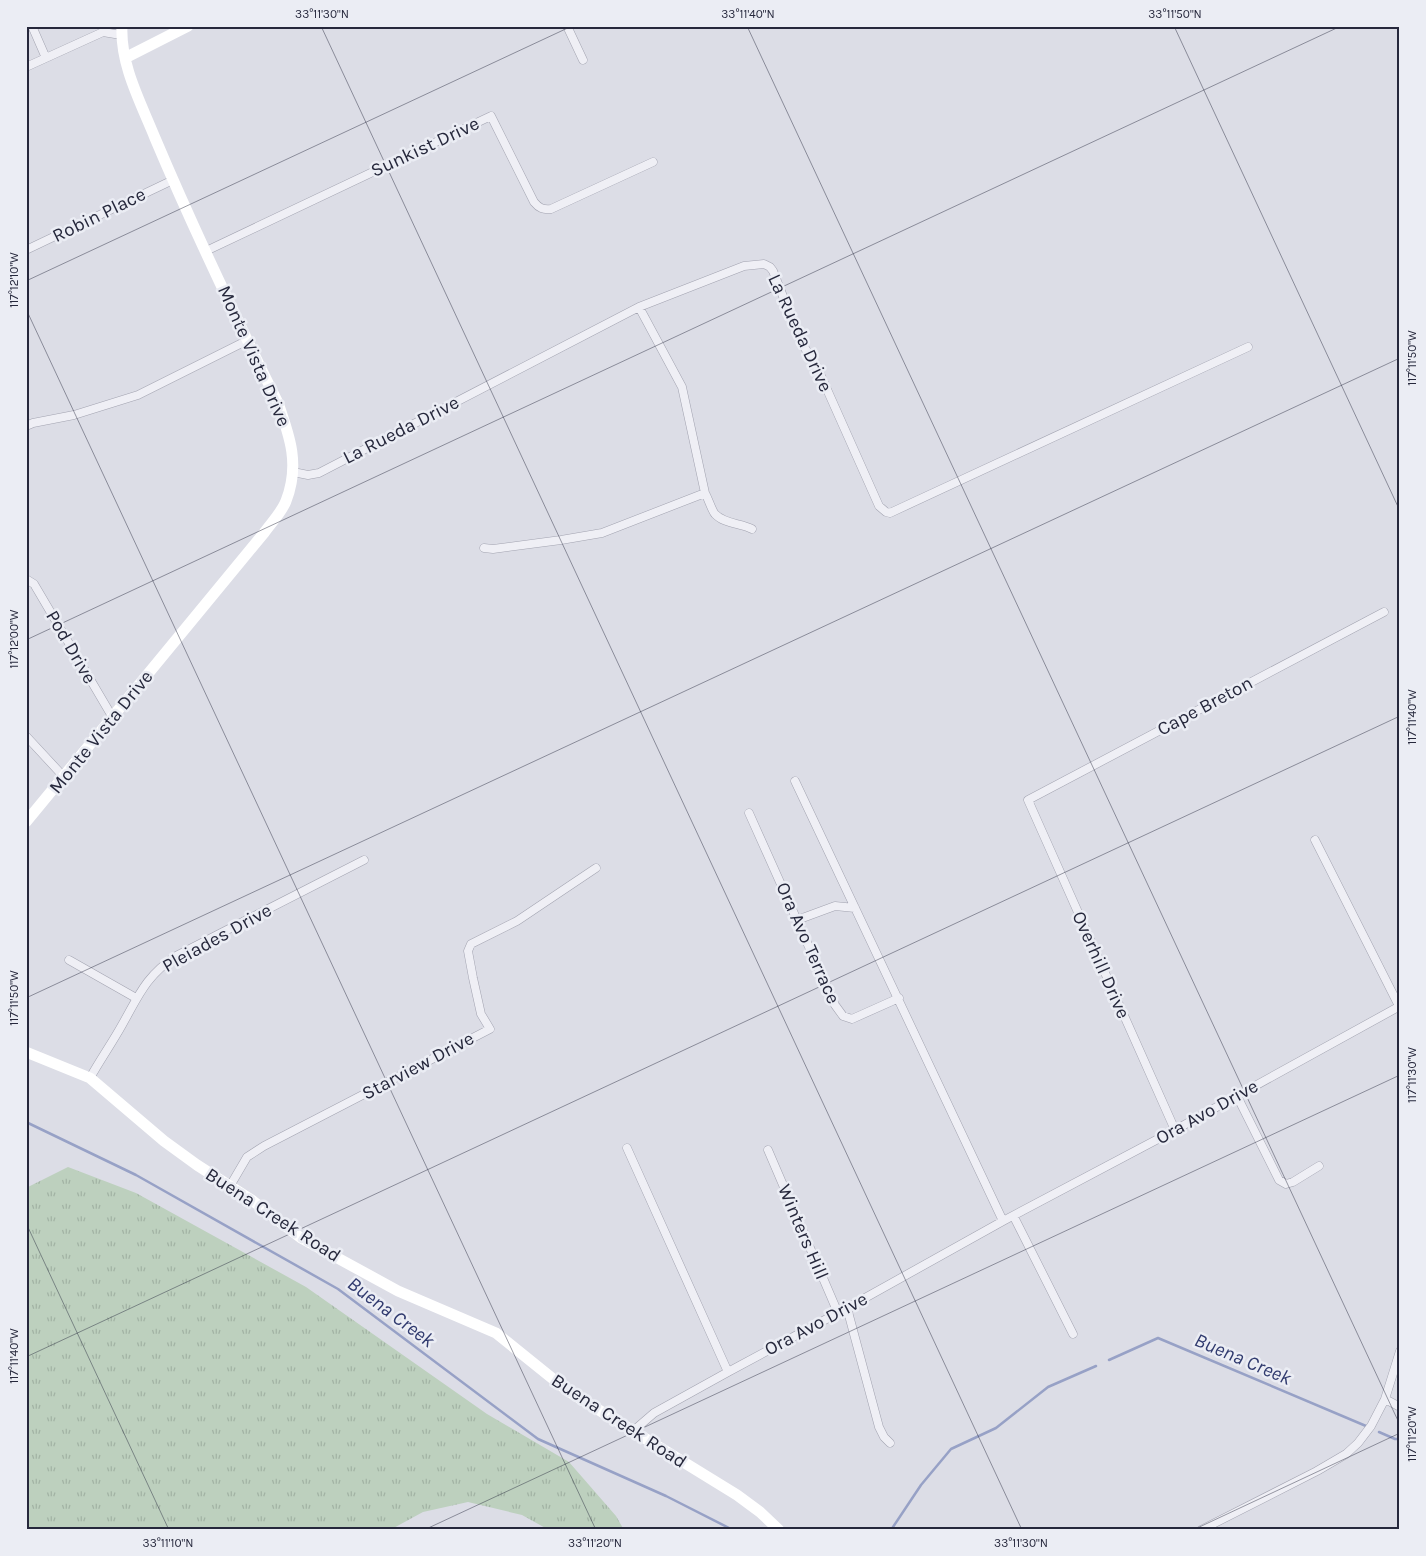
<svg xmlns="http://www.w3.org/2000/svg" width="1426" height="1556" viewBox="0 0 1426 1556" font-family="Karla,sans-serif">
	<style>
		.grass { fill: url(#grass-tufts) }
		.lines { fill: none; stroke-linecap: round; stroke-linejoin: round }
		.stream { stroke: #97a1c6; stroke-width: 2.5 }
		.minor-casing { stroke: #a2a3b0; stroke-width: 9 }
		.minor { stroke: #efeff5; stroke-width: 8 }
		.secondary { stroke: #fff; stroke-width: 11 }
		.ticks { fill: none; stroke: #26283c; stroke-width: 1; stroke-opacity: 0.45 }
		.labels { text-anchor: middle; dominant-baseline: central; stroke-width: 5; stroke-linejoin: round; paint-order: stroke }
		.street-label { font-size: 19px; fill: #26283c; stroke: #ebedf4 }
		.water-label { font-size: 20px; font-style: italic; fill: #313b6f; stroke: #ebedf4 }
		.neatline { fill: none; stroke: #26283c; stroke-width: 2 }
		.ticks-label { font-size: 12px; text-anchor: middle; fill: #26283c }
	</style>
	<defs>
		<pattern id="grass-tufts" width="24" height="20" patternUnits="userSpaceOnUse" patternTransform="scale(1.25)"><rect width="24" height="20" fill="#bdd0be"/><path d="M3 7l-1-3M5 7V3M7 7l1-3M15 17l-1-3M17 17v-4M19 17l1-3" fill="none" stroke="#a2b3a4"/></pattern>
	</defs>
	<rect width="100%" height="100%" fill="#dcdde6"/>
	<path class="grass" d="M68 1167 136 1193 306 1287 487 1414 569 1462 616 1516 624 1530H549L522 1515 468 1502 423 1512 390 1530H26V1188Z"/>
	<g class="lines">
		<path class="stream" d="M26 1122 136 1175 338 1289 538 1439 666 1496 733 1530
			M1109 1360 1158 1338 1366 1426
			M1379 1432 1395 1439H1400
			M891 1530 921 1485 951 1449 996 1428 1048 1387 1096 1366"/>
		<defs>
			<path id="minor" d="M32 26 46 58
				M567 26 583 60
				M26 67 103 32 121 35
				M26 250 173 180
				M206 251 491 116 534 202C539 208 543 210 551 209L653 162
				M26 426 33 423 74 415 138 395 248 340
				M293 472 308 475 319 473 639 307 744 266 764 264 770 267 773 271 801 342 817 367 879 506 886 512 890 513 1248 347
				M705 493C708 498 712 511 715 514 724 524 741 523 752 529
				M484 548 493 549 561 540 602 533 705 493 682 387 639 307
				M26 579 34 584 113 718
				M26 736 64 777
				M795 781 1003 1221
				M749 813 835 1005 843 1016 852 1019 899 998
				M1315 840 1399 1006
				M797 920 835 906 855 908
				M69 960 136 998
				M90 1078C100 1060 112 1043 122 1025 139 995 146 976 176 956L364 860
				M1237 1096 1279 1180 1286 1184 1293 1182 1319 1166
				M1175 1130 1028 800 1384 612
				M627 1148 728 1372
				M768 1150 838 1313
				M230 1186 247 1157 264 1146 490 1029 481 1014 473 978 468 951 471 944 517 921 596 868
				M1014 1217 1073 1334
				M847 1308 879 1427 884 1437 890 1443
				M1385 1399 1400 1407
				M632 1432 654 1413 728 1372 847 1308 1003 1221 1175 1130 1400 1006
				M1201 1530 1317 1471 1346 1454 1358 1443 1371 1426 1385 1399 1400 1351"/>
		</defs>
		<use href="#minor" class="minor-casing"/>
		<use href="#minor" class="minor"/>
		<path class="secondary" d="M125 58 188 26
			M26 822 264 533C271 523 282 512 286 501 300 465 290 437 278 403 235 316 193 228 155 138 141 103 120 65 122 26
			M26 1052 90 1078 164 1141 197 1165 253 1201 301 1238 398 1291 496 1333 568 1391 737 1495 760 1512 779 1530"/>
	</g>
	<path class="ticks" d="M321 26 1022 1530M747 26 1400 1425M1174 26 1400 511M26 281 572 26M26 309 596 1530M26 640 1341 26M26 998 1400 358M26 1223 169 1530M26 1357 1400 716M424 1530 1400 1075M1193 1530 1400 1433"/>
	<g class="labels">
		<g class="street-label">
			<text transform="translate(425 147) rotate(-25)">Sunkist Drive</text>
			<text transform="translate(99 215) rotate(-26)">Robin Place</text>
			<text transform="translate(800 333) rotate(65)">La Rueda Drive</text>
			<text transform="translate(254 356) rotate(66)">Monte Vista Drive</text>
			<text transform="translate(401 430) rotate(-27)">La Rueda Drive</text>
			<text transform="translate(71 647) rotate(60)">Pod Drive</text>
			<text transform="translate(1205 706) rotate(-28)">Cape Breton</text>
			<text transform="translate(101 732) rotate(-51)">Monte Vista Drive</text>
			<text transform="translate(217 938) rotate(-29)">Pleiades Drive</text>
			<text transform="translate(808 943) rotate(66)">Ora Avo Terrace</text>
			<text transform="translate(1101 965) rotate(66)">Overhill Drive</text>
			<text transform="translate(418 1066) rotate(-28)">Starview Drive</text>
			<text transform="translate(1207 1112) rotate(-29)">Ora Avo Drive</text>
			<text transform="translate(273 1215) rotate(33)">Buena Creek Road</text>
			<text transform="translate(803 1232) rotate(67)">Winters Hill</text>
			<text transform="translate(816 1324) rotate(-28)">Ora Avo Drive</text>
			<text transform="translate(619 1421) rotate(33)">Buena Creek Road</text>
		</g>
		<g class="water-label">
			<text transform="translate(391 1312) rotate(37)">Buena Creek</text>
			<text transform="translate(1243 1359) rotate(23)">Buena Creek</text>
		</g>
	</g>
	<rect width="1426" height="1556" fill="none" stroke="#ebedf4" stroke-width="55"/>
	<rect x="28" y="28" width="1370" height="1500" class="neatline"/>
	<g class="ticks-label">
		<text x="322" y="18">33°11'30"N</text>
		<text x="748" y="18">33°11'40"N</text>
		<text x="1175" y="18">33°11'50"N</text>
		<text transform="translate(14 280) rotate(-90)" y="4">117°12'10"W</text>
		<text transform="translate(1412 358) rotate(-90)" y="4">117°11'50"W</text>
		<text transform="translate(14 639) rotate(-90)" y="4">117°12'00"W</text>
		<text transform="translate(1412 717) rotate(-90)" y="4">117°11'40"W</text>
		<text transform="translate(14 998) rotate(-90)" y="4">117°11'50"W</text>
		<text transform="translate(1412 1075) rotate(-90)" y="4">117°11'30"W</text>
		<text transform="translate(14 1356) rotate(-90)" y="4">117°11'40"W</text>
		<text transform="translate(1412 1434) rotate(-90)" y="4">117°11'20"W</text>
		<text x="168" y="1547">33°11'10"N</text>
		<text x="595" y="1547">33°11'20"N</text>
		<text x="1021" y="1547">33°11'30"N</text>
	</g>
</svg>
